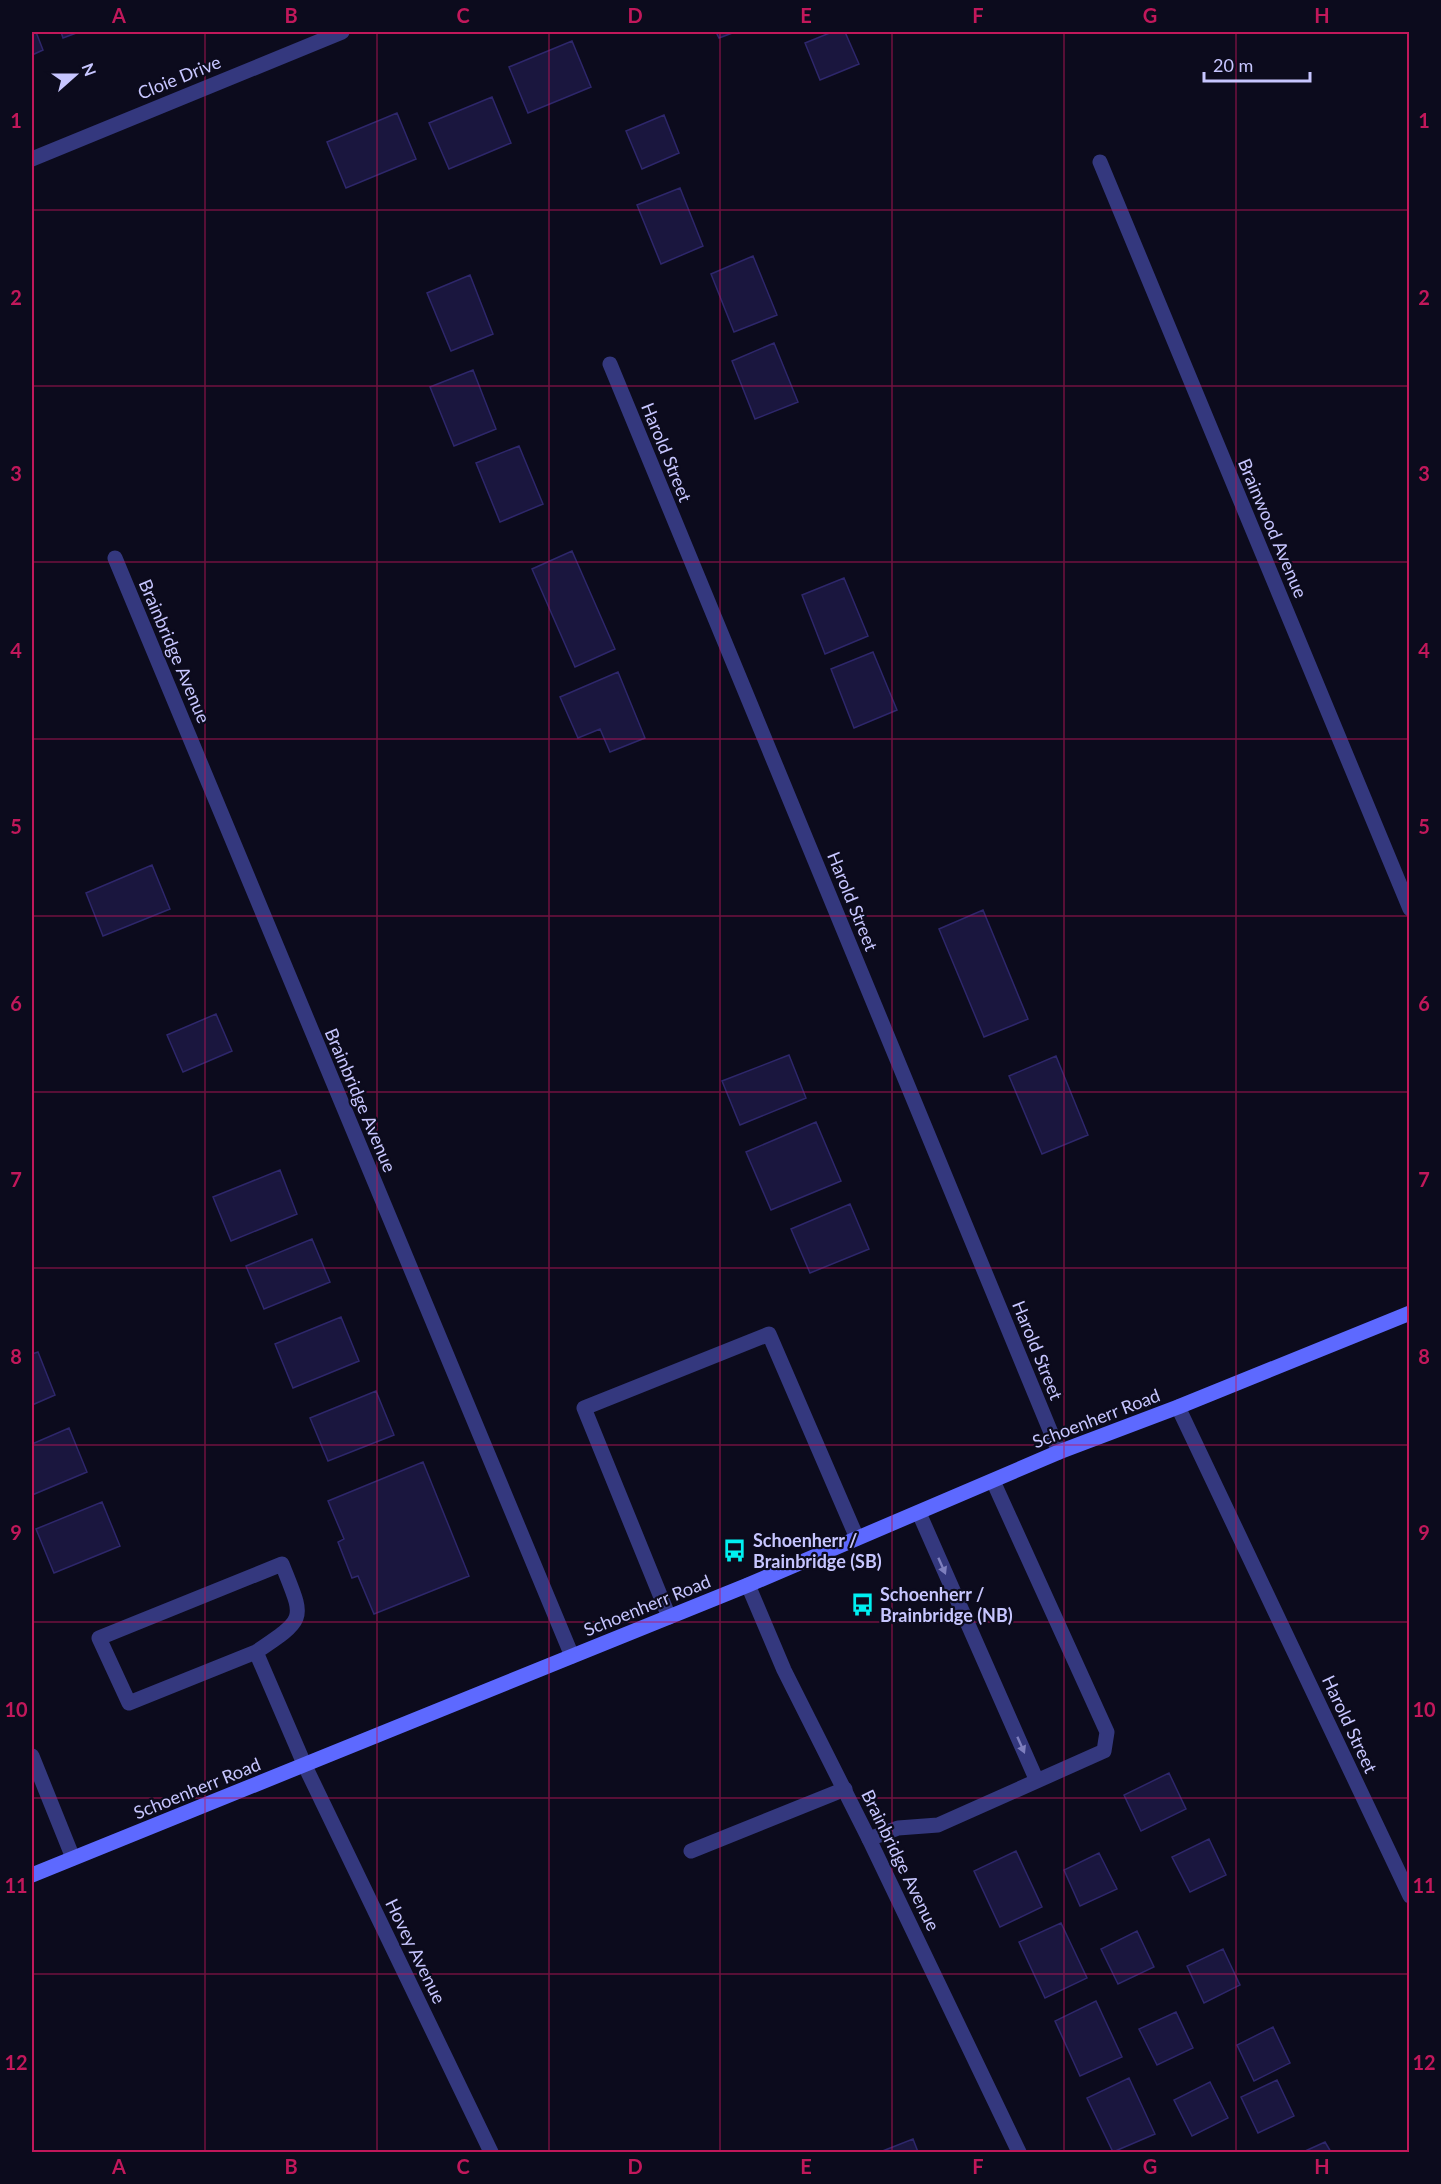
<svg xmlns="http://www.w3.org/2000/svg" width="1441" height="2184" viewBox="0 0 1441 2184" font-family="Lato,sans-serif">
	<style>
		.building { fill: #1a163e; stroke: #2e276b; stroke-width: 1.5 }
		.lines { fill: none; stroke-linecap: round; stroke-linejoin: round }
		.lane { stroke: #34387e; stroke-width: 15 }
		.street { stroke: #34387e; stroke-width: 15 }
		.secondary { stroke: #5d69ff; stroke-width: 15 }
		.oneway { fill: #7e7fbe }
		.grid { fill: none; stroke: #c2185b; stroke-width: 1.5; stroke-opacity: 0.55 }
		.labels { text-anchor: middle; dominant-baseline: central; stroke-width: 4.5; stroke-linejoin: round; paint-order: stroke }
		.street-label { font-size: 18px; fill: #c7c6ff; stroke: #0c0b1d }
		.poi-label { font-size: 18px; font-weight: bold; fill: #c7c6ff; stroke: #0c0b1d; text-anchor: start }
		.neatline { fill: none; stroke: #c2185b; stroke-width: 2 }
		.grid-label { font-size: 20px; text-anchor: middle; font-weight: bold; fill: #c2185b }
	</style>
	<rect width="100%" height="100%" fill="#0c0b1d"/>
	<path class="building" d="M32 32H36L43 50 32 55Z
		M61 32H79L63 38Z
		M716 32H735L719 38Z
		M832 32H845L859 64 820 80 805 43Z
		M572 41 591 87 528 113 509 67Z
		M492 97 511 143 449 169 429 123Z
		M397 113 416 159 346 188 327 142Z
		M664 115 679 153 642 169 626 131Z
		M680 188 703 246 661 264 637 205Z
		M753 256 777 315 734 332 711 274Z
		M470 275 493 334 451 351 427 293Z
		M774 343 798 402 755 419 732 361Z
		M473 370 496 429 454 446 430 387Z
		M519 446 543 504 500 522 476 463Z
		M572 551 615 649 575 667 532 569Z
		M844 578 868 636 825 654 802 595Z
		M873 652 897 710 854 728 831 669Z
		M618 672 645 738 610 752 600 729 578 738 560 697Z
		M152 865 170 909 103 936 86 893Z
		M983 910 1028 1019 984 1037 939 929Z
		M216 1014 232 1051 183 1072 167 1035Z
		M789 1055 806 1098 740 1125 722 1081Z
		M1056 1056 1088 1135 1042 1154 1009 1076Z
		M816 1122 841 1181 771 1210 746 1152Z
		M280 1170 297 1214 231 1241 213 1197Z
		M850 1204 869 1249 810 1273 791 1229Z
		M312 1239 330 1282 264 1309 246 1266Z
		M341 1317 359 1361 293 1388 275 1344Z
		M38 1352 55 1395 32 1405V1354Z
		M376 1391 394 1435 328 1461 310 1418Z
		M69 1428 87 1472 32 1495V1444Z
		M423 1462 469 1576 374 1614 358 1576 352 1578 338 1542 344 1539 328 1501Z
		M102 1502 120 1546 54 1573 36 1529Z
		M1169 1773 1186 1809 1141 1831 1124 1795Z
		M1209 1839 1226 1875 1190 1892 1172 1857Z
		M1016 1851 1042 1907 1000 1927 974 1871Z
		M1099 1853 1117 1889 1080 1906 1064 1870Z
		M1061 1923 1087 1978 1045 1998 1019 1942Z
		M1137 1931 1154 1967 1118 1984 1101 1949Z
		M1223 1949 1240 1985 1204 2003 1187 1966Z
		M1096 2001 1122 2057 1080 2076 1055 2021Z
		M1176 2012 1193 2048 1157 2065 1139 2029Z
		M1273 2027 1290 2063 1254 2081 1237 2045Z
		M1129 2078 1155 2134 1113 2152 1087 2098Z
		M1277 2080 1294 2116 1258 2133 1241 2097Z
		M1210 2082 1228 2118 1192 2136 1174 2100Z
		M913 2139 918 2152H880Z
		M1325 2142 1331 2152H1303Z"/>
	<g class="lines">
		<path class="lane" d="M919 1513 1037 1781
			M669 1617 584 1408 769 1334 857 1538
			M256 1652C308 1617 304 1620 282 1564L99 1638 129 1703 256 1652 305 1766
			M869 1839 898 1828 938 1825 1104 1751 1107 1732 993 1481
			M691 1851 845 1789"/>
		<path class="street" d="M32 159 342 32
			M1100 162 1410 909
			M610 364 1059 1452
			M115 558 572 1656
			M1178 1407 1410 1896
			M748 1585 784 1670 869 1839 1019 2152
			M32 1756 73 1858
			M305 1766 491 2152"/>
		<path class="secondary" d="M32 1875 748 1585 1059 1452 1178 1407 1410 1313"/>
	</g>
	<defs><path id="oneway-solid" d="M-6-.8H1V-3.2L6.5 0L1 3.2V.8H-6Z" transform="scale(1.5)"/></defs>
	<g class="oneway">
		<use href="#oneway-solid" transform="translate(942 1566) rotate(66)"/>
		<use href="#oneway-solid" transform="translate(1021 1745) rotate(66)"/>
	</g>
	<path class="grid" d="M205 32V2152M377 32V2152M549 32V2152M720 32V2152M892 32V2152M1064 32V2152M1236 32V2152M32 210H1410M32 386H1410M32 562H1410M32 739H1410M32 916H1410M32 1092H1410M32 1268H1410M32 1445H1410M32 1622H1410M32 1798H1410M32 1974H1410"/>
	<defs>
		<symbol id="bus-bare" viewBox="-9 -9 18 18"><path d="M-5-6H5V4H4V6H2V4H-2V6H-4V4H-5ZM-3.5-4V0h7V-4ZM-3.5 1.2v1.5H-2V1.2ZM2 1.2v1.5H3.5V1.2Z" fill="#00f0f1" stroke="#0c0b1d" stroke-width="2.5" paint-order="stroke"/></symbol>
	</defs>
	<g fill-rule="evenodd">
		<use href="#bus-bare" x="718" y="1534" width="33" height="33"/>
		<use href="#bus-bare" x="846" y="1588" width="33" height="33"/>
	</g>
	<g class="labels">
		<g class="street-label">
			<text transform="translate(179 77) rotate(-22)">Cloie Drive</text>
			<text transform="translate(667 452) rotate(68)">Harold Street</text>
			<text transform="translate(1273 528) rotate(67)">Brainwood Avenue</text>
			<text transform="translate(175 651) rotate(67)">Brainbridge Avenue</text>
			<text transform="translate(853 901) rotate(68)">Harold Street</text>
			<text transform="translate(361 1100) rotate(67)">Brainbridge Avenue</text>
			<text transform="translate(1038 1350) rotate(68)">Harold Street</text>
			<text transform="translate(1096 1418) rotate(-21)">Schoenherr Road</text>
			<text transform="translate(647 1605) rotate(-22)">Schoenherr Road</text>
			<text transform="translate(1350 1724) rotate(65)">Harold Street</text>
			<text transform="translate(197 1788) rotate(-22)">Schoenherr Road</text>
			<text transform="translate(901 1860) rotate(64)">Brainbridge Avenue</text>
			<text transform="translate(416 1951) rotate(64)">Hovey Avenue</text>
		</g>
		<g class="poi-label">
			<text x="753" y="1540">Schoenherr /<tspan x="753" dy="21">Brainbridge (SB)</tspan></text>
			<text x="880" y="1594">Schoenherr /<tspan x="880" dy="21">Brainbridge (NB)</tspan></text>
		</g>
	</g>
	<rect width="1441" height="2184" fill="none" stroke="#0c0b1d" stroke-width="66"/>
	<g transform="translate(75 75) rotate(69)" stroke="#0c0b1d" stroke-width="4.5" paint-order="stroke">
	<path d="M0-4.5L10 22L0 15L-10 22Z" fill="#c7c6ff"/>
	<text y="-9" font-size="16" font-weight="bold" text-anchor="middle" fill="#c7c6ff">N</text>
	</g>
	<path d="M1204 72v9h106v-9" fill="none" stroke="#c7c6ff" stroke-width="3"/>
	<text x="1213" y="72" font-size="18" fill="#c7c6ff" stroke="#0c0b1d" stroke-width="4.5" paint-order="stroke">20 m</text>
	<rect x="33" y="33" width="1375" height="2118" class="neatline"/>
	<g class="grid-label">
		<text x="119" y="23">A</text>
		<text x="291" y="23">B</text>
		<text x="463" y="23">C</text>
		<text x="635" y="23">D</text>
		<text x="806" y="23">E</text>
		<text x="978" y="23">F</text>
		<text x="1150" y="23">G</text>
		<text x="1322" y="23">H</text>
		<text x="16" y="128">1</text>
		<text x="1424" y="128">1</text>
		<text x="16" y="305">2</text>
		<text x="1424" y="305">2</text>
		<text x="16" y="481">3</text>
		<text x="1424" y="481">3</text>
		<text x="16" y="658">4</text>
		<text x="1424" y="658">4</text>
		<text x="16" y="834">5</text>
		<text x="1424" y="834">5</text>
		<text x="16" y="1011">6</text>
		<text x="1424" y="1011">6</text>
		<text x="16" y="1187">7</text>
		<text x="1424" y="1187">7</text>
		<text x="16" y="1364">8</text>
		<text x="1424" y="1364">8</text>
		<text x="16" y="1540">9</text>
		<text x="1424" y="1540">9</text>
		<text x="16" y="1717">10</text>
		<text x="1424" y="1717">10</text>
		<text x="16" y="1893">11</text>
		<text x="1424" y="1893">11</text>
		<text x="16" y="2070">12</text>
		<text x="1424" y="2070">12</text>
		<text x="119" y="2174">A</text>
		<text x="291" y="2174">B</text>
		<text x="463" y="2174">C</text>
		<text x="635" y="2174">D</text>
		<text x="806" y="2174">E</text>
		<text x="978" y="2174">F</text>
		<text x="1150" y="2174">G</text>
		<text x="1322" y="2174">H</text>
	</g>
</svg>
